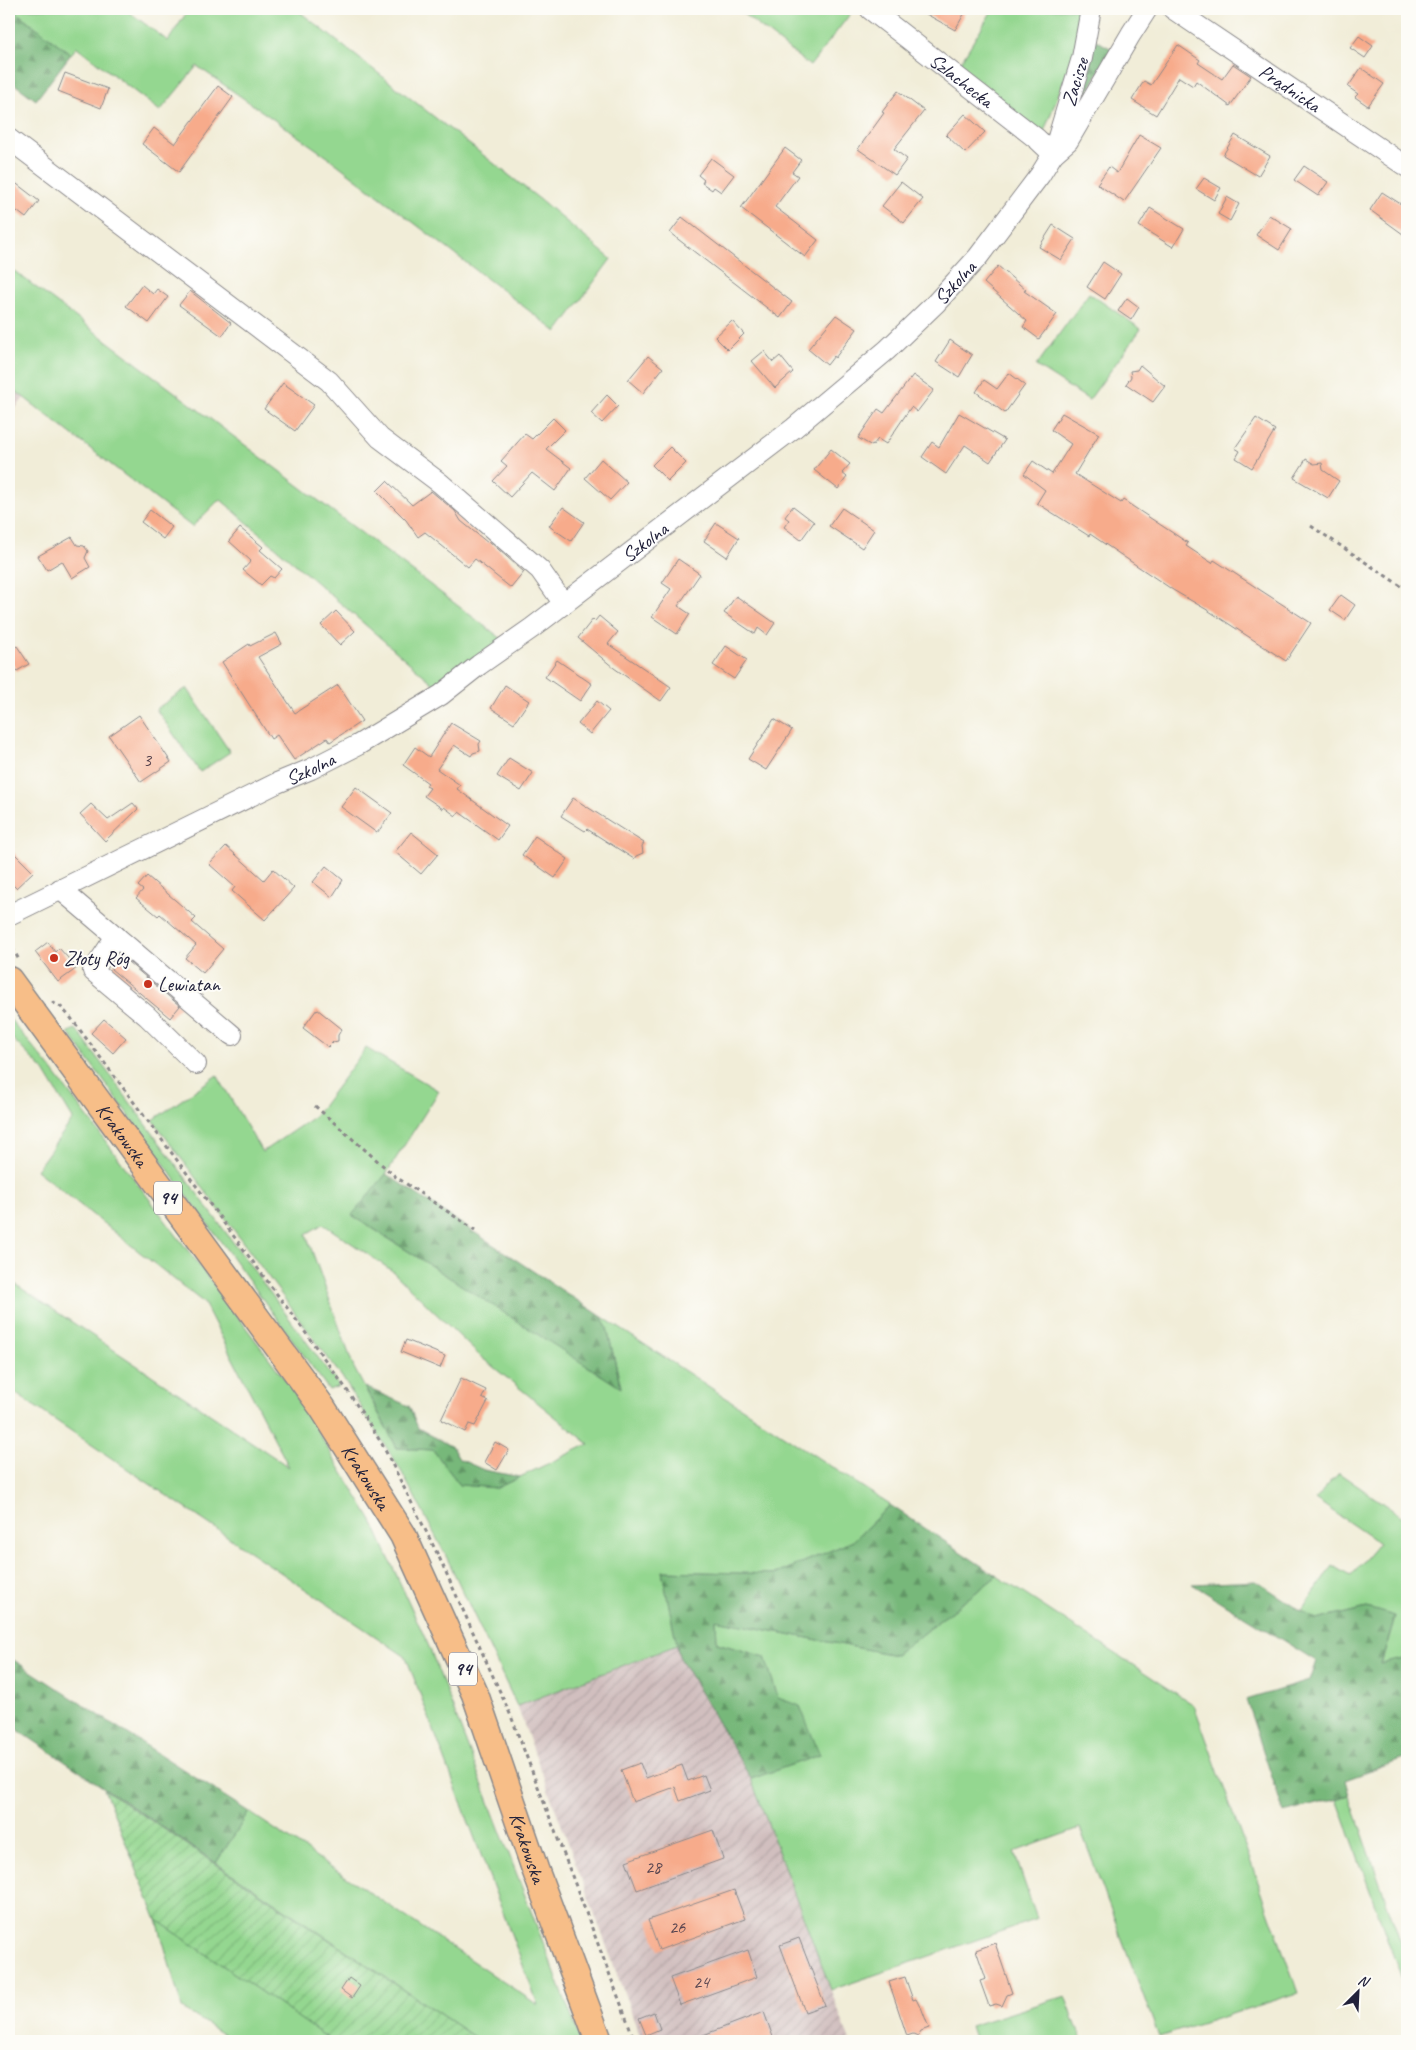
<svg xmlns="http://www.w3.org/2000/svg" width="1416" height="2050" viewBox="0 0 1416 2050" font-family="Caveat,sans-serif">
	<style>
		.industrial { fill: url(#industrial-furrows) }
		.grass { fill: #94d790; stroke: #5b7c66; fill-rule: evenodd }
		.forest { fill: url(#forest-firs); stroke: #4c6d5a }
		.garden { fill: url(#garden-furrows); stroke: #5b7c66 }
		.building { fill: #f7ab8b }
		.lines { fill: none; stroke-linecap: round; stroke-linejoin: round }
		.minor-casing { stroke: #8a888a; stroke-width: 22 }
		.major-casing { stroke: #8a888a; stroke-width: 29 }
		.path { stroke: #8a888a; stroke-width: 3; stroke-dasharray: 4 4; stroke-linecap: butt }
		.minor { stroke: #fff; stroke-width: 20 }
		.major { stroke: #f7be88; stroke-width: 26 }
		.poi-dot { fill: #c8321e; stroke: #fdfcf7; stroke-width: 2 }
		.labels { text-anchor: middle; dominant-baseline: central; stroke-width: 4; stroke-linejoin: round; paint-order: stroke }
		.number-label { font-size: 18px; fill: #57444f }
		.shield { fill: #fdfcf7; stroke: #646373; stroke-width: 1 }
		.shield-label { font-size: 19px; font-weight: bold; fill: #22223b }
		.street-label { font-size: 20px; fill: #22223b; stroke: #fdfcf7 }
		.poi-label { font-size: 20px; fill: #22223b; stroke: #fdfcf7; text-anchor: start }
	</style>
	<defs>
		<pattern id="industrial-furrows" width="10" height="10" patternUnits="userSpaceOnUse" patternTransform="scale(1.25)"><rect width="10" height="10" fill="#d1bfbf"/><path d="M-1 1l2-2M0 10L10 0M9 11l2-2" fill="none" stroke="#b3a4a5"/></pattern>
		<pattern id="forest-firs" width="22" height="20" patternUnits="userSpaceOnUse" patternTransform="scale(1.25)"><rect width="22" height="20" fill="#77b87a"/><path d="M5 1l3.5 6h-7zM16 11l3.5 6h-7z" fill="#619565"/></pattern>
		<pattern id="garden-furrows" width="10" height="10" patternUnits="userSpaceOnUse" patternTransform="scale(1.25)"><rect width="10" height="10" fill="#94d790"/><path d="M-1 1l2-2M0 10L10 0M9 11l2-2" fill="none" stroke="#7fb87d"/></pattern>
	</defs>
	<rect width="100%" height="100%" fill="#fdfcf7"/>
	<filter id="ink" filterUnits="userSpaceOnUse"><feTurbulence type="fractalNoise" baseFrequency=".02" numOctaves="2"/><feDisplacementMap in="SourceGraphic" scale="10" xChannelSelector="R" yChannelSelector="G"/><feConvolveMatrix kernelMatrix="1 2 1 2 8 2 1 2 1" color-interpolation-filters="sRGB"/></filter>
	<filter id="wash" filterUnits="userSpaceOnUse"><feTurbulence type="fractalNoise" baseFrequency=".0096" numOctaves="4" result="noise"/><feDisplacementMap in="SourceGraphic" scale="20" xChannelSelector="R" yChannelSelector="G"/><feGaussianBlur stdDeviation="1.12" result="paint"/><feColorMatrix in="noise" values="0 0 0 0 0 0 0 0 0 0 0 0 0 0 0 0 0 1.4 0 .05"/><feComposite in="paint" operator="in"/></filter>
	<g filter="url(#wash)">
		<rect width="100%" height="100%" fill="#f1edd8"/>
		<path class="industrial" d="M9 386 24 398 9 416Z
			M677 1645 679 1656 751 1779 850 2041H642L517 1706Z"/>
		<path class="grass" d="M12 9H125L168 41 189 9H296L542 201 611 259 557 332 329 158 197 66 160 111 77 47 71 54Z
			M737 9H854L810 66Z
			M993 9H1084L1073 57 1043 134 957 68Z
			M9 267 502 639 436 686 220 499 192 527 9 386Z
			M1089 293 1141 329 1089 400 1036 366Z
			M187 688 230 752 200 772 156 709Z
			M9 1018 49 1066 290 1386 372 1521 430 1649 581 2041H480L216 1863 249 1812 538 2005 406 1657 9 1389V1280L289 1467 204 1303 36 1170 73 1119 44 1071 9 1035Z
			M76 1029 339 1386 329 1390 68 1032Z
			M366 1048 439 1091 386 1174 353 1216 621 1387 607 1328 601 1316 890 1505 853 1541 776 1574 662 1571 677 1645 517 1706 445 1554 400 1469 342 1377 153 1120 217 1075 262 1152 315 1116ZM323 1224 391 1270 481 1357 589 1444 497 1488 460 1485 433 1450 397 1448 354 1368 306 1234Z
			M1339 1473 1407 1520V1658L1381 1665 1395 1617 1367 1608 1316 1620 1301 1612 1332 1565 1351 1576 1379 1543 1315 1499Z
			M997 1576 1194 1705 1298 1993 1159 2037 1080 1828 1014 1852 1037 1919 831 1990 751 1779 820 1754 778 1698 765 1657 717 1643 716 1620 895 1655Z
			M1349 1795 1407 1960V1994L1337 1799Z
			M157 1920 332 2041H233L182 2008Z
			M1065 1996 1082 2041H975L970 2026Z"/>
		<path class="forest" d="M9 9H12L71 54 36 100 9 80Z
			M1092 38 1112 49 1069 124Z
			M386 1174 601 1316 607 1328 621 1388 352 1215Z
			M365 1387 409 1406 418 1428 452 1447 459 1459 484 1470 520 1477 497 1488 460 1485 433 1450 397 1448Z
			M890 1505 997 1576 895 1655 716 1620 717 1643 765 1657 778 1698 800 1706 820 1755 751 1779 679 1656 662 1571 776 1574 853 1541Z
			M1256 1581 1316 1620 1367 1608 1395 1616 1381 1664 1407 1658V1758L1345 1780 1349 1795 1284 1813 1246 1700 1309 1681 1316 1661 1192 1584Z
			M9 1657 249 1812 216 1863 9 1724Z"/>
		<path class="garden" d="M104 1789 480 2041H332L157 1920Z"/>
		<g id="blocks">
			<path class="building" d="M917 9H967L955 30Z
				M1359 36 1373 46 1365 58 1350 48Z
				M1178 45 1200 60 1198 63 1222 79 1233 64 1251 76 1230 106 1196 81 1193 86 1179 77 1156 115 1132 100 1144 81 1151 85Z
				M1361 68 1384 84 1368 106 1355 97 1358 94 1348 87Z
				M65 73 108 89 101 108 58 91Z
				M218 86 233 97 179 172 142 144 154 128 175 144Z
				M898 91 924 111 894 149 907 159 895 175 858 149 884 113 882 112Z
				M965 114 985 132 965 153 946 135Z
				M1139 135 1161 148 1124 202 1097 184 1109 167 1117 173Z
				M1235 135 1270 156 1258 176 1223 155Z
				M785 148 801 160 792 172 798 176 775 207 818 240 805 257 741 208Z
				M711 158 734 175 721 192 714 187 712 190 702 183 704 180 698 175Z
				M1304 166 1328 182 1318 196 1294 180Z
				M9 178 39 201 26 218 9 205Z
				M1204 178 1221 188 1214 200 1196 189Z
				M901 182 923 199 904 223 882 206Z
				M1382 192 1407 208V237L1370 210Z
				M1227 197 1239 204 1230 221 1218 214Z
				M1150 208 1184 229 1173 247 1139 226Z
				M1269 215 1292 229 1279 250 1256 235Z
				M682 217 792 302 780 318 670 233Z
				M1053 225 1075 239 1061 260 1039 247Z
				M1103 262 1121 274 1105 299 1087 287Z
				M998 266 1026 290 1024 291 1057 314 1039 339 1023 327 1027 321 984 283Z
				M142 285 153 294 157 289 168 297 149 323 126 306Z
				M190 291 231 323 222 336 179 305Z
				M1127 298 1139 307 1131 320 1118 311Z
				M836 315 857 329 835 358 834 356 827 365 808 349Z
				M732 321 744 334 728 350 715 337Z
				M950 340 972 355 959 377 936 362Z
				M764 351 773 362 780 356 793 372 775 388 752 361Z
				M648 356 663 368 643 393 628 380Z
				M1140 365 1165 386 1153 402 1126 384 1131 377 1130 371 1137 370Z
				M1009 373 1025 385 1005 413 976 392 984 380 997 389Z
				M913 375 934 390 917 412 911 407 886 444 878 439 872 446 858 438 878 409 884 413Z
				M283 383 314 405 295 431 264 409Z
				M607 395 618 406 602 423 591 413Z
				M959 413 1005 440 990 462 965 445 946 474 922 457 932 442 939 447Z
				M1062 413 1099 434 1075 474 1121 503 1123 500 1188 543 1186 546 1212 563 1214 560 1311 623 1286 661 1209 611 1173 590 1090 534 1089 536 1037 503 1045 490 1024 474 1033 461 1052 474 1071 444 1051 430Z
				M553 418 565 430 546 449 571 468 555 491 532 473 510 497 493 481 507 466 501 461 525 434 532 439Z
				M1256 418 1275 430 1252 468 1236 458 1240 451 1235 448Z
				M670 447 686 463 668 481 652 465Z
				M831 449 850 464 842 473 847 477 838 489 814 470Z
				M601 459 627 482 610 500 585 478Z
				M1306 459 1314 464 1322 463 1323 470 1339 481 1328 498 1294 478Z
				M387 481 412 505 431 491 455 511 461 521 488 543 489 541 524 572 511 588 475 559 468 567 425 532 418 537 406 520 377 491Z
				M793 506 814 522 801 540 784 527 789 520 785 517Z
				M563 507 584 522 571 541 549 526Z
				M842 508 874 530 862 548 829 526Z
				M150 510 172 527 163 539 141 522Z
				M716 523 739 538 727 557 704 541Z
				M240 528 263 547 260 550 282 569 274 578 270 576 261 585 243 570 251 561 229 541Z
				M72 537 77 545 84 546 88 551 85 558 90 567 72 578 62 561 47 570 38 556Z
				M678 559 700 574 678 606 690 614 677 634 652 617 671 589 662 583Z
				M1341 595 1355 605 1345 620 1330 610Z
				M736 596 775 623 767 635 758 628 755 634 724 613Z
				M336 611 355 631 340 645 321 625Z
				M599 616 618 632 608 644 671 687 661 701 614 668 578 638 593 619 595 621Z
				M276 633 282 644 258 657 295 713 338 685 362 721 330 742 327 738 294 760 277 735 271 739 222 662 249 644 250 646Z
				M17 646 29 664 17 671 9 658V651Z
				M726 646 747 660 734 679 713 665Z
				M557 660 592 684 580 701 545 677Z
				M505 685 529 701 514 723 491 708Z
				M597 701 609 711 590 734 578 724Z
				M139 715 171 762 141 782 109 736Z
				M774 719 792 730 766 770 748 759Z
				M451 723 481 741 479 744 480 751 473 753 471 756 454 745 437 769 460 785 457 789 508 826 498 840 459 812 456 816 444 807 443 809 424 796 430 788 426 786 428 783 403 765 415 747 429 757Z
				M509 758 533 773 521 791 497 776Z
				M356 787 392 813 377 833 341 807Z
				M573 798 644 843 642 846 643 853 636 856 634 859 587 829 585 831 561 816Z
				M133 803 138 809 105 841 80 814 91 804 108 820Z
				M411 832 438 854 421 874 395 852Z
				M535 836 568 859 555 878 522 855Z
				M226 846 264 880 273 869 294 888 265 920 232 891 235 887 209 864Z
				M9 848 33 872 16 888 9 881Z
				M326 866 343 880 332 897 313 882Z
				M147 876 196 918 192 922 223 949 203 973 185 958 196 945 160 914 158 916 136 898 143 890 138 886Z
				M48 942 55 952 59 948 77 968 58 982 35 952Z
				M121 956 180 1006 170 1018 111 969Z
				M317 1009 342 1029 338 1035V1041L333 1042 328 1047 303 1028Z
				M104 1019 126 1038 113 1053 91 1033Z
				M406 1340 445 1356 440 1368 401 1352Z
				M461 1378 486 1390 482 1398 488 1401 475 1426 469 1424 465 1432 441 1420Z
				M495 1442 509 1450 497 1470 484 1462Z
				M640 1763 646 1778 682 1765 688 1781 704 1775 710 1790 680 1801 675 1787 633 1802 621 1770Z
				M713 1830 723 1859 637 1890 626 1861Z
				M734 1890 745 1919 659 1950 648 1920Z
				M799 1938 825 2005 805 2012 780 1945Z
				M995 1943 1012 1993 1007 1995 1002 2006 996 2004 989 2006 980 1981 986 1979 976 1950Z
				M748 1950 757 1977 680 2005 670 1978Z
				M905 1977 913 2000 916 1999 920 2007H921L929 2028 921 2031 918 2036 913 2034 907 2036 889 1982Z
				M349 1978 360 1986 352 1998 341 1990Z
				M654 2012 660 2029 646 2035 639 2018Z
				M764 2012 773 2037 760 2041H690V2040Z"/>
		</g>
	</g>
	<g filter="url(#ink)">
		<use href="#blocks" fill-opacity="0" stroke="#8a888a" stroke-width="1"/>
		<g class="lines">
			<defs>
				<g id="minor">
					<path id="s1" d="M870 9 1037 139 1053 154 1082 58 1091 9"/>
					<path id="s2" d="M1173 9 1407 167"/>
					<path d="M9 139 329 381 380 438 440 483 540 570 564 604"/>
					<path d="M60 889 232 1035"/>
					<path id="s3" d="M9 915 277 783 311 769 358 745 441 695 479 665 532 628 794 428 887 350 936 303 978 257 1040 175 1053 154 1068 141 1131 34 1147 9"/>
					<path d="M116 936 93 971 147 1016 196 1064"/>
				</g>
				<g id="major">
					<path id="s4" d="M9 980 322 1407 403 1535 475 1694 535 1869 599 2041"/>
				</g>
			</defs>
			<use href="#minor" class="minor-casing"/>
			<use href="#major" class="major-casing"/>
			<path class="path" d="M1311 526 1407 590
				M14 933 10 943 19 960
				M52 1002 61 1007 71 1018 297 1321 347 1390 382 1444 439 1557 511 1716 635 2041
				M315 1106 396 1177 475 1230"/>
			<use href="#minor" class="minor"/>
			<use href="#major" class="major"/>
		</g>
	</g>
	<g class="poi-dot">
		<circle cx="54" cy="958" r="5"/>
		<circle cx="148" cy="984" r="5"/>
	</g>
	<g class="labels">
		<g class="number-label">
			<text x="147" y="760">3</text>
			<text x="653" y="1867">28</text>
			<text x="677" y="1927">26</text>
			<text x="701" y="1982">24</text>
		</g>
		<g class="shield">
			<rect x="154" y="1181.5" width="28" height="33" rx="4"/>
			<rect x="449" y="1652.5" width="28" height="33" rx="4"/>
		</g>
		<g class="shield-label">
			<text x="168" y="1198">94</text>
			<text x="463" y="1669">94</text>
		</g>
		<g class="street-label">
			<text stroke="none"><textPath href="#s1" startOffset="116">Szlachecka</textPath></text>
			<text stroke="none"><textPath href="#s1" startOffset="309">Zacisze</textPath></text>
			<text stroke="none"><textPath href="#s2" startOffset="141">Prądnicka</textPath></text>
			<text stroke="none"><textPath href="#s3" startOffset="1145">Szkolna</textPath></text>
			<text stroke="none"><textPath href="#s3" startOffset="740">Szkolna</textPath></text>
			<text stroke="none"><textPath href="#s3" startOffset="335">Szkolna</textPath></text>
			<text stroke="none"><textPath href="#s4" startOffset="192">Krakowska</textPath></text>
			<text stroke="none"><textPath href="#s4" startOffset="612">Krakowska</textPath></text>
			<text stroke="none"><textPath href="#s4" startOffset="1018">Krakowska</textPath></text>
		</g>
		<g class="poi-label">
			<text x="64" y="958">Złoty Róg</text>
			<text x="158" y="984">Lewiatan</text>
		</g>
	</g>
	<rect width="1416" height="2050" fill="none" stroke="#fdfcf7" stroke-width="30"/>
	<g transform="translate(1358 1992) rotate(24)" stroke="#fdfcf7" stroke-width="4" paint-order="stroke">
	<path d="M0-4L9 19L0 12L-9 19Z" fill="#22223b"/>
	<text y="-8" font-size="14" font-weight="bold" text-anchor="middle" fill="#22223b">N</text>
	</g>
</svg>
